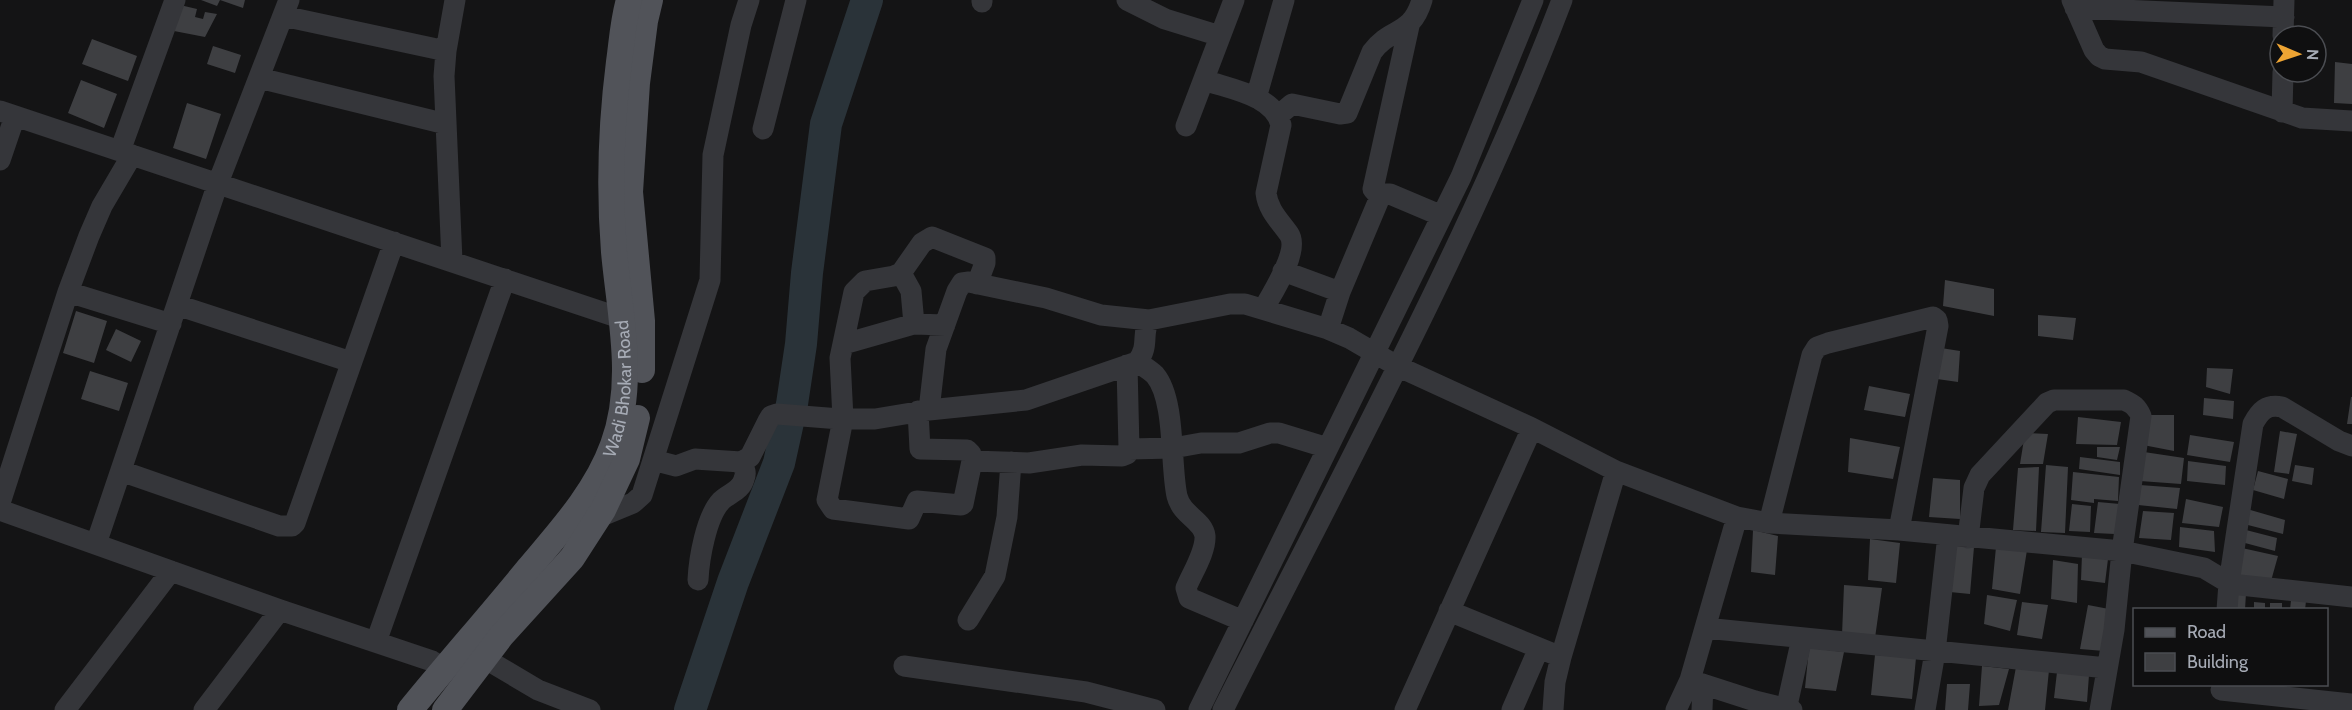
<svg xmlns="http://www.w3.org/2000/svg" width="2352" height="710" viewBox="0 0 2352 710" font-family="Cabin,sans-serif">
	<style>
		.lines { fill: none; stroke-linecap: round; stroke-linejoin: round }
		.river { stroke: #2a3339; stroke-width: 32 }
		.building { fill: #3e3f42 }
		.minor { stroke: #35363a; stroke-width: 21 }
		.major { stroke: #515359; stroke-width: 26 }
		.labels { text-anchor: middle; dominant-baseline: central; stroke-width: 5; stroke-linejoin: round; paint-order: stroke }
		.street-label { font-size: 18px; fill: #a6abb5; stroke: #0f0f10 }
	</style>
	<rect width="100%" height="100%" fill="#141415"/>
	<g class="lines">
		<path class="river" d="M690 710 733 582 779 463 792 404 801 344 807 273 826 124 867 0"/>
	</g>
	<path class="building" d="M201 0H220L217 6Z
		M220 0H245L243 8Z
		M180 5 197 9 195 17 203 19 205 12 217 14 205 37 174 31Z
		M92 39 137 56 128 81 82 64Z
		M213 46 241 55 235 73 207 64Z
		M2335 62 2352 64V104L2334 103Z
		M81 80 117 94 104 128 68 113Z
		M187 103 221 114 206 159 173 148Z
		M1945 280 1994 289V316L1943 306Z
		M76 311 107 321 94 363 63 353Z
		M2038 315 2076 318 2073 340 2038 336Z
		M116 329 141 341 131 362 106 350Z
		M1941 348 1960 351 1958 382 1937 379Z
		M2207 368 2233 369 2230 394 2206 387Z
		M90 371 128 383 119 411 81 399Z
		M1869 386 1910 394 1905 417 1864 410Z
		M2351 397H2352V424H2347Z
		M2204 398 2234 401 2233 419 2203 415Z
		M2148 415H2174V451L2143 445Z
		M2078 417 2121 422 2117 445 2076 444Z
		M2280 431 2297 434 2289 474 2274 472Z
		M2025 433 2048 434 2043 464H2020Z
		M2190 435 2234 442 2230 462 2187 455Z
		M1850 438 1900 447 1893 479 1848 472Z
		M2097 447H2120L2117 460 2097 457Z
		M2144 452 2184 458 2181 484 2140 481Z
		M2080 457 2120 462V475L2079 469Z
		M2188 461 2226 466 2225 485 2187 481Z
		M2046 465 2068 467 2065 533 2041 532Z
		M2295 465 2314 468 2312 485 2292 481Z
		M2039 467 2036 531 2013 530 2018 468Z
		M2258 471 2288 479 2284 499 2253 490Z
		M2073 472 2119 477 2118 501 2094 499V503L2071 500Z
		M1933 478 1960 480V519L1929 517Z
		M2140 485 2180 488 2177 509 2138 505Z
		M2186 499 2223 507 2219 527 2182 523Z
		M2098 502 2120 504 2115 534 2094 533Z
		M2072 504 2091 506 2090 532 2069 531Z
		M2247 509 2285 520 2283 534 2244 524Z
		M2143 511 2174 513 2171 540 2139 538Z
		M2180 527 2214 531 2215 552 2179 547Z
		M1753 530 1778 536 1775 575 1751 572Z
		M2246 530 2277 538 2275 551 2245 543Z
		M1870 539 1900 543 1896 583 1868 580Z
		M1955 546 1974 547 1970 594 1950 592Z
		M1996 547 2027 550 2020 594 1992 589Z
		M2242 548 2278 556 2271 581 2238 575Z
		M2082 554 2108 559 2105 583 2081 580Z
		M2053 560 2078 564 2077 603 2051 599Z
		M1844 585 1882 588 1875 638 1842 635Z
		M2235 593H2246L2245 610H2234Z
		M1987 595 2017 600 2010 631 1984 624Z
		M2291 600 2306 601 2305 610H2290Z
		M2022 602 2048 605 2042 639 2017 635Z
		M2254 602 2265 603V610H2254Z
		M2270 603H2282V610H2270Z
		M2088 605 2109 609 2104 651 2080 649Z
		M1809 648 1844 652 1836 691 1805 688Z
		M1875 655 1916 658 1912 699 1871 695Z
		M1982 666 2009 669 1999 705 1979 706Z
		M2016 667 2049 670 2045 710H2008Z
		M2057 672 2089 675 2087 702 2054 698Z
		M1947 684H1970L1968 710H1945Z"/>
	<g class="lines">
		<path class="minor" d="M1127 0 1165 19 1220 36
			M2072 0 2094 50 2099 56 2105 59 2141 62 2302 118 2352 121
			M982 2V0
			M2075 8 2284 17
			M283 16 446 51
			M2283 36 2284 0
			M259 78 446 124
			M1204 80C1229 89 1274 95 1281 125L1266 193C1268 210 1279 220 1289 234 1300 250 1273 292 1264 308
			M1256 98 1284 0
			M0 111 623 319 635 320
			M2282 112 2283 72
			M1279 115 1292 104 1340 114 1347 113 1372 52C1391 26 1411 37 1422 0
			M1186 126 1234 0
			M763 129 796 0
			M120 151 175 0
			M0 160 15 116
			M1380 197 1373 189 1409 26
			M452 261 444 76 446 51 455 0
			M1283 271 1340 292
			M901 273 911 291 914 324
			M977 284 985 263V258L932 237 922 243 901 273 894 276 865 281 854 292 840 358 843 419 827 500 833 509 909 519 917 501 961 505 963 504 972 461 1029 463 1082 455 1122 456 1127 454 1129 449 1127 365
			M68 292 171 324
			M177 305 351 362
			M1328 329 1340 292 1380 197 1383 194H1390L1442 216
			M844 344 914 324 945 325
			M1137 362C1143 366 1150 370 1155 375 1176 400 1170 465 1177 496 1182 516 1203 520 1205 536 1206 552 1192 573 1186 588L1189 598 1243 621
			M929 410 936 349 957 291 962 283 969 282 1046 298 1101 315 1149 320
			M918 411 920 449 967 450 971 454 972 461
			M1129 449 1173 448 1201 443H1239L1270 433H1279L1328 448
			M653 460 676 466 695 459 741 462 750 457 768 421 771 416 777 414 840 419H875L929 410 1026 400 1137 362C1150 346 1141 334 1149 320L1230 304H1245L1328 329 1349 338 1397 366 1532 428 1616 471 1737 517 1769 523 1899 530 2122 551 2204 568 2229 583 2240 585 2352 597
			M121 471 279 526H292L295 523 394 242
			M0 503 68 292 89 236 102 206 132 155
			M0 510 280 610 432 661 446 669
			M599 517 633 503 642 495 710 280 713 155 741 25 749 0
			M1769 523 1812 355 1817 347 1828 343 1933 317 1937 320 1938 326 1899 530
			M1968 538 1974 488 1980 475 2047 403 2054 400H2124C2133 404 2137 407 2141 416L2122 551 2114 630 2100 710
			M96 544 218 183 289 0
			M698 580C699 559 706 517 721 501 729 493 741 491 744 479 747 472 744 468 741 462
			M2227 610 2229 583 2253 424C2260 411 2266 404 2282 407L2339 441 2352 446
			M1449 611 1561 657
			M968 620 995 576 1007 517 1011 462
			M1705 628 2107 668
			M376 642 505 279
			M484 658 538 690 590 710
			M904 666 1086 692 1155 710
			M1690 680 1755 701 1792 710
			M2221 690 2352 704
			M65 710 171 571
			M204 710 280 610
			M1199 710 1461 177 1533 0
			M1223 710C1340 477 1469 244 1562 0
			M1405 710 1532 428
			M1512 710 1539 648
			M1553 710 1555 682 1561 657 1616 471
			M1676 710 1690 680 1737 517
			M1702 710 1703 684
			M1786 710 1802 638
			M1925 710 1935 652 1948 535"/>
		<g class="major">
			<path d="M642 370V321L630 192 637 83 645 21 650 0"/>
			<path id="s1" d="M410 710C449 662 490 616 529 568 561 530 596 492 613 445 636 382 620 317 614 252 609 189 611 125 619 62 622 41 623 20 629 0"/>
			<path d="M445 710 502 635 572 558 603 510 627 459 637 418"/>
		</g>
	</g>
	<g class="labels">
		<g class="street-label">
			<text stroke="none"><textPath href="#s1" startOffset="392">Wadi Bhokar Road</textPath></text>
		</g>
	</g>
	<rect x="2133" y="608" width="195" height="78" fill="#0f0f10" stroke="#4b4d52" stroke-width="1.5"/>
	<rect x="2145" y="628" width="30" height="9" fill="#515359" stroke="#4b4d52" stroke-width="1.5"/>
	<text x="2187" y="638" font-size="18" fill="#a6abb5">Road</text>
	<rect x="2145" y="653" width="30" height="18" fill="#3e3f42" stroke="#4b4d52" stroke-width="1.5"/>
	<text x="2187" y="668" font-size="18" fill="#a6abb5">Building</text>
	<g transform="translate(2298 54) rotate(92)"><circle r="28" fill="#0f0f10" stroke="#4b4d52" stroke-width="1.5"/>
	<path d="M0-4.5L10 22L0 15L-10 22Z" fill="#eea433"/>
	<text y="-9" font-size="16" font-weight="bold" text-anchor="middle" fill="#a6abb5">N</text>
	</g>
</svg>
